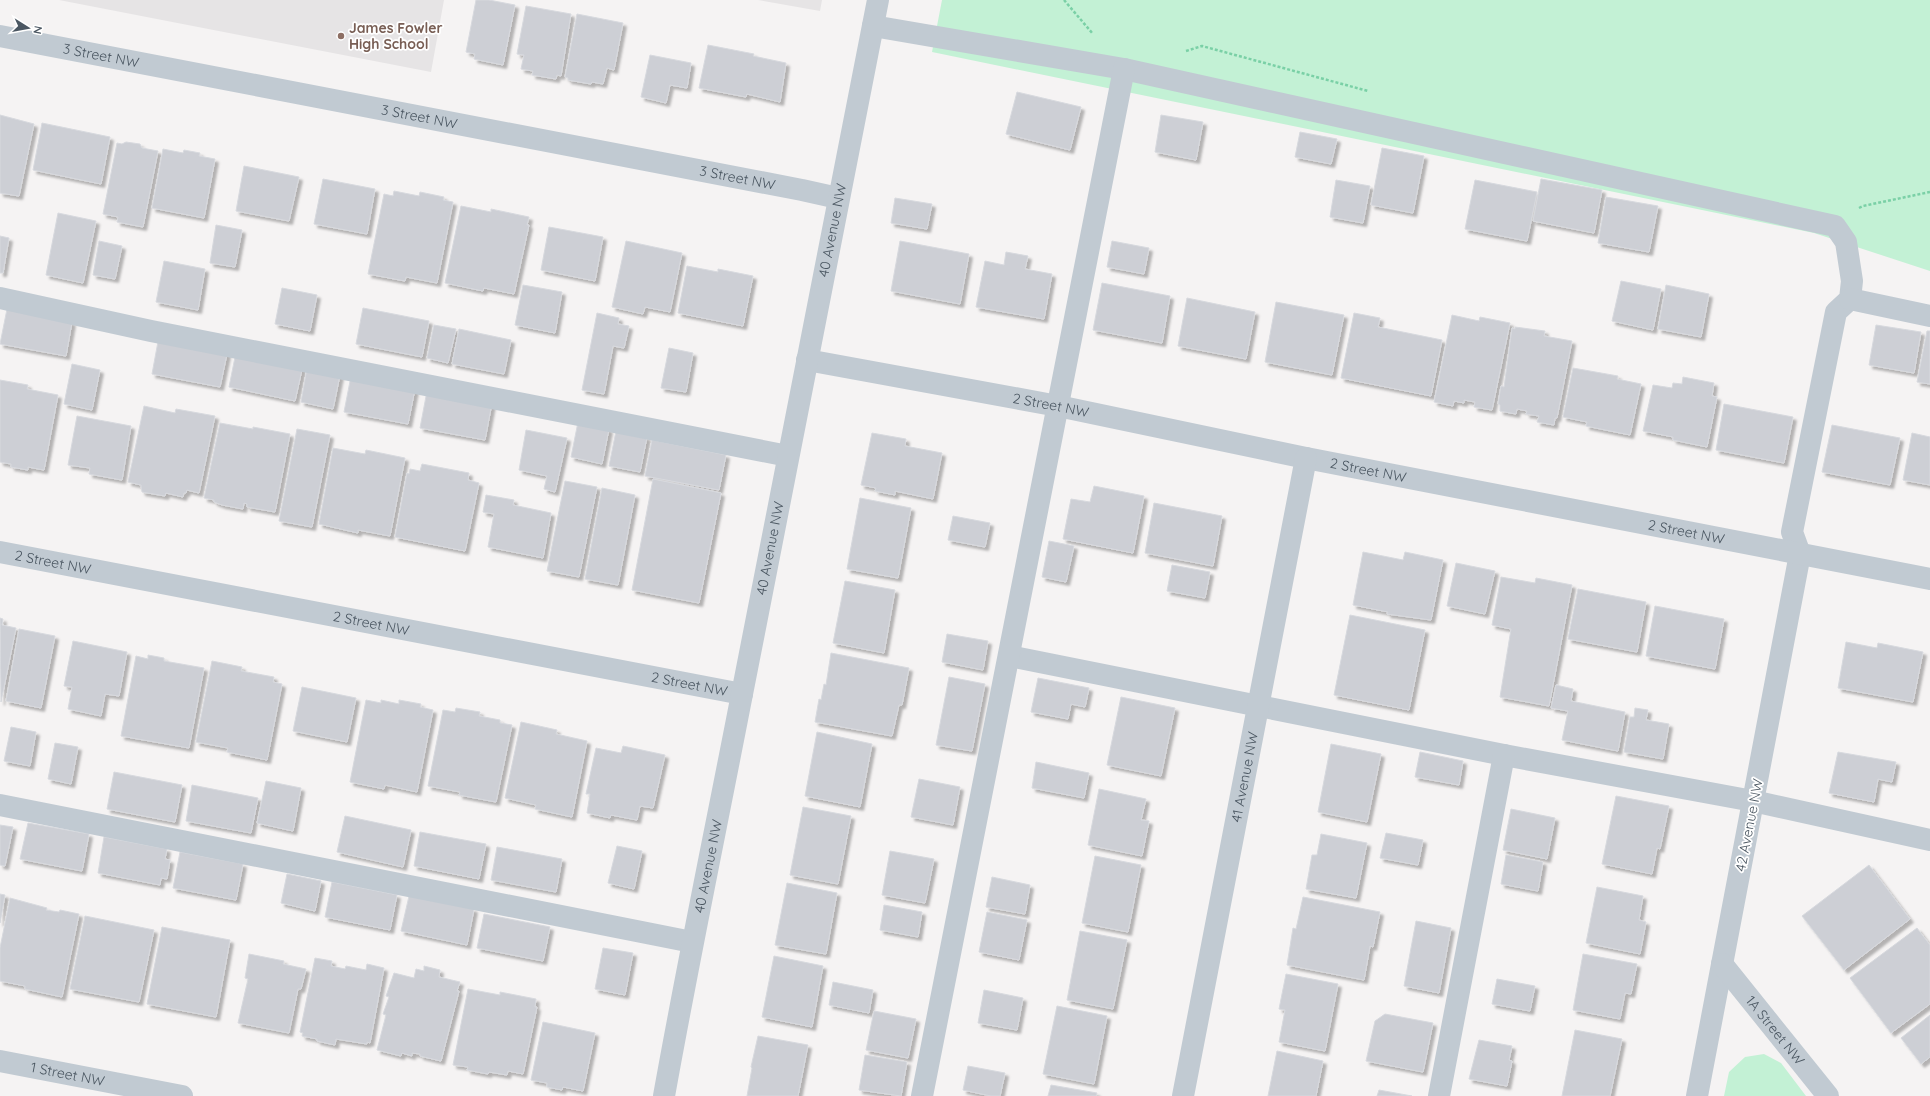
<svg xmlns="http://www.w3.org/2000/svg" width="1930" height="1096" viewBox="0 0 1930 1096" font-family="Quicksand,sans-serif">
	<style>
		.education { fill: #e6e4e5 }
		.green { fill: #c3f1d5 }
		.building { fill: #cdcfd5; stroke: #d7d9de; filter: url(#shadow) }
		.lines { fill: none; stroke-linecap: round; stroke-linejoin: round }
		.path { stroke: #7ad0a6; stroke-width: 2.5; stroke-dasharray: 3 2; stroke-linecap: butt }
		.minor { stroke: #c1cad2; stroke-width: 22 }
		.education-dot { fill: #8d6e63; stroke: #fff; stroke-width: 1.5 }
		.labels { text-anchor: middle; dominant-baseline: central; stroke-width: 3.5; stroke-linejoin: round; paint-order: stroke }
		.education-label { font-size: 14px; font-weight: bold; fill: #785e54; stroke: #fff; text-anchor: start }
		.street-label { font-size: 14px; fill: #4a5661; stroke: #fff }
	</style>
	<defs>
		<filter id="shadow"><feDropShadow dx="3.5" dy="3.5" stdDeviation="1" flood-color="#0004"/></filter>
	</defs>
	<rect width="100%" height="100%" fill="#f5f3f3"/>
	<path class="education" d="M59 0H444L431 72Z
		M758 0H822L820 11Z"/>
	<path class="green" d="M942 0H1930V271L1814 233 932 52Z
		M1764 1054 1781 1063 1806 1096H1724L1729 1072 1745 1057Z"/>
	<path class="building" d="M476 0H489L515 5 503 65 474 59 475 54 466 52Z
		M526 6 571 14 561 76 557 75 556 79 532 75 533 71 521 69 524 55 517 54Z
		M577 14 623 23 614 70 607 68 603 84 592 82 591 84 568 80V78L565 77Z
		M708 45 754 54 753 56 786 63 780 102 747 94 746 97 699 88Z
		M650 55 691 63 687 88 670 85 666 103 641 97Z
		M1017 92 1081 107 1070 150 1006 134Z
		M0 115 34 124 19 196 0 193Z
		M1161 115 1203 122 1196 160 1155 152Z
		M42 123 110 137 101 184 33 170Z
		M1300 132 1337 139 1331 164 1295 157Z
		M126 142 140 144 142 148 158 151 143 227 117 222 118 217 103 214 117 143 122 144Z
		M1382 148 1424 156 1413 213 1371 205Z
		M163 149 183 153 184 150 200 153 199 156 215 159 204 218 152 208Z
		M244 166 299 177 289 221 236 211Z
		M323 179 375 189 367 234 314 224Z
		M1541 179 1602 190 1594 233 1533 221Z
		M1336 180 1370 186 1363 223 1330 217Z
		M1475 180 1537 192 1527 241 1465 229Z
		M394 191 419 196 420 192 444 197 443 200 453 202 437 283 406 277 405 281 368 274 384 194 393 196Z
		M1606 197 1658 206 1649 252 1598 243Z
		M895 198 932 204 927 229 891 223Z
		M461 206 491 212V209L529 217 527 225H529L514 294 484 288 483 291 445 283Z
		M58 213 96 221 83 283 46 275Z
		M216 225 242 230 235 267 210 263Z
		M549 227 603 237 595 281 541 270Z
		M0 236 9 238 3 273H0Z
		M99 241 122 246 115 279 93 275Z
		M626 241 682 253 670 312 645 307 643 314 612 307Z
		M900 241 969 254 960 304 891 291Z
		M1112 241 1149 248 1144 274 1107 267Z
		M1006 252 1028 256 1025 269 1052 274 1044 319 976 307 985 261 1004 265Z
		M164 261 205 269 198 310 156 302Z
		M687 266 718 272V269L753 276 743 326 678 313Z
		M1621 281 1661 289 1653 330 1612 321Z
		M1102 283 1170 296 1162 343 1093 330Z
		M523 285 562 292 555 333 515 325Z
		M1666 285 1709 294 1701 337 1658 329Z
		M282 288 317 295 310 331 275 324Z
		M1187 298 1255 312 1246 359 1178 346Z
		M1276 302 1344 315 1332 375 1265 362Z
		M363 308 429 321 422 357 356 344Z
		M7 309 72 322 66 356 0 344Z
		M597 313 619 318 618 324 629 326 624 348 613 346 604 394 582 390Z
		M1354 313 1380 318 1378 327 1442 340 1431 396 1341 378Z
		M1452 315 1479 321 1480 317 1510 323 1492 410 1474 407 1475 402 1464 400V403L1454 401 1453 406 1434 402Z
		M434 325 456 329 448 363 427 358Z
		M1876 325 1921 332 1914 373 1869 365Z
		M1515 327 1545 331 1544 336 1572 341 1557 418H1555L1554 425 1537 422 1539 416 1526 414 1527 411 1517 409 1516 414 1500 411V405L1498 404 1501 386 1504 387 1512 328 1515 329Z
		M459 329 511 340 504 374 452 364Z
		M1927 331H1930V384L1917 382Z
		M159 336 228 349 220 387 152 374Z
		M669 348 693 353 686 392 661 388Z
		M236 352 303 365 295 401 229 387Z
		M72 364 100 370 92 410 64 404Z
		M307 368 340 375 333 409 301 402Z
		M1573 368 1618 376 1617 379 1641 384 1630 435 1586 426 1587 422 1563 417Z
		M351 376 415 389 408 424 344 412Z
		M1683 377 1714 383 1712 396 1717 397 1707 447 1673 440V437L1643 431 1653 385 1672 388 1673 383 1682 384Z
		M0 380 28 385 27 389 58 395 44 470 28 467V470L11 467V464L0 462Z
		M427 391 492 403 485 440 420 428Z
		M1724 404 1793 417 1784 463 1716 450Z
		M144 406 175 413 176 409 215 416 199 493 187 490 186 493H184L183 497 166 493 165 496 142 492 141 485 128 482Z
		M77 416 131 426 122 480 89 474 90 468 68 465Z
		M578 422 609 429 602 464 571 457Z
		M220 423 253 429V427L290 434 275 512 247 507V504L244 503 243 509 222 505 214 502V500L204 498Z
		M1832 425 1900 438 1890 485 1822 472Z
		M297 429 330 435 312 527 279 521Z
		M526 430 567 438 555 492 544 489 547 476 519 470Z
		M616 431 647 437 640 472 609 466Z
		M872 433 906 439 905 446 942 453 933 499 895 491V495L875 491 876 488 861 485Z
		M1912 433 1930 437V485L1903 480Z
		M652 440 726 455 719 490 645 476Z
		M333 448 365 454 366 450 405 458 390 536 358 530V533L319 524Z
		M422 464 469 473 468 480 479 483 465 551 395 537 407 473 409 474 410 469 420 471Z
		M653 479 721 493 699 603 632 590Z
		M565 481 597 487 579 577 547 571Z
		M1094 486 1144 496 1133 553 1063 539 1071 499 1090 502Z
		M602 488 635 495 618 585 585 579Z
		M486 495 514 500 513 505 551 513 543 558 488 547 494 514 483 512Z
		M860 498 911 508 898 578 847 569Z
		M1154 503 1222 516 1213 566 1145 553Z
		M953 516 990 523 985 547 948 540Z
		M1049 541 1074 546 1066 582 1042 577Z
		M1363 552 1403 560 1405 552 1443 560 1431 620 1387 614 1388 612 1353 605Z
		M1456 563 1495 571 1485 614 1447 606Z
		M1172 565 1210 572 1205 598 1167 591Z
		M1501 577 1535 583 1536 578 1572 585 1549 706 1500 697 1511 629 1492 625Z
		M845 581 895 590 884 653 833 643Z
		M1578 589 1646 602 1637 652 1568 639Z
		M1655 606 1724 619 1715 669 1646 656Z
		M1350 615 1425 630 1409 710 1334 695Z
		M0 618 3 619 2 625 16 628 1 702Z
		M19 629 55 636 41 708 6 701Z
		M947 634 988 641 983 670 942 662Z
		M73 641 127 652 119 696 105 694 101 716 68 709 72 687 64 686Z
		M1846 642 1877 648 1878 643 1923 652 1913 702 1838 688Z
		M831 653 909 668 902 705H899L892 736 815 722 819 699 821 700 824 684 826 685Z
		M148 655 164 658V661L204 668 189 748 121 736 136 656 148 659Z
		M212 661 242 667 241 671 274 677 273 682 282 684 267 760 227 752 228 748 196 742Z
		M949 677 985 684 972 751 936 745Z
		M1038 678 1089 688 1085 707 1071 704 1068 719 1031 712Z
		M1556 685 1573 689 1571 701 1625 712 1618 751 1562 740 1568 711 1551 708Z
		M302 687 356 698 347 742 293 731Z
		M1121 697 1175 708 1161 776 1107 765Z
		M366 700 381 703V700L399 704V700L421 704 420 707 433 710 417 792 385 785 384 789 350 782Z
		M456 708 480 712 479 716 500 720V723L512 725 496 802 459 795 460 792 428 786 443 710 455 712Z
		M1635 708 1648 710 1646 720 1669 724 1663 759 1624 752 1630 717H1634Z
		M521 722 557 730 556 734 587 741 572 817 535 809 536 805 505 798Z
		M11 727 36 732 30 766 4 761Z
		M817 732 872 744 860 807 805 796Z
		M55 743 78 747 71 784 48 779Z
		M1331 744 1381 754 1367 822 1318 812Z
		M623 746 665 755 653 808 640 806 637 820 611 815 610 818 587 813 590 794H586L596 748 621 753Z
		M1420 752 1463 761 1459 785 1415 777Z
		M1838 752 1896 762 1892 782 1878 779 1874 802 1829 793Z
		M1036 762 1089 773 1084 798 1032 788Z
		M114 772 182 785 175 822 107 809Z
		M919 779 960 787 953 825 911 817Z
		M266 781 301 788 293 831 257 823Z
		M192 785 258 798 251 833 186 821Z
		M1099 789 1146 799 1141 820 1149 821 1142 856 1088 845Z
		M1616 796 1669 806 1660 849 1657 848 1652 874 1602 864Z
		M803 807 851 816 838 884 790 875Z
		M1511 809 1555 818 1547 859 1503 850Z
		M345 816 411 830 403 867 337 852Z
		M28 823 89 834 82 871 20 859Z
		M0 825 13 827 5 866 0 865Z
		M420 832 486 844 479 879 414 866Z
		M1386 833 1423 840 1418 865 1380 858Z
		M1321 834 1367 843 1356 898 1306 889 1312 855H1317Z
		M104 837 167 849 165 859 170 860 167 879 161 878 160 885 98 873Z
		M617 846 642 851 634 889 608 883Z
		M497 847 562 859 556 892 491 880Z
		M890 851 934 859 925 903 882 895Z
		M180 852 243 864 236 900 173 888Z
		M1506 855 1543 862 1538 891 1501 884Z
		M1095 856 1141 865 1128 932 1082 923Z
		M1869 865 1910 919 1844 970 1802 916Z
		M287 874 321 881 315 911 281 903Z
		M992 877 1030 885 1025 914 986 907Z
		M332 882 397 895 390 930 325 917Z
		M787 883 837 893 826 954 775 945Z
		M1597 887 1643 896 1639 920 1646 922 1640 954 1586 943Z
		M0 894 5 895 0 923Z
		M409 896 474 909 467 945 401 931Z
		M1303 897 1380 912 1373 947 1370 946 1364 980 1287 965 1293 928 1296 929Z
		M10 898 47 908 46 910 59 912 60 910 79 914 62 997 25 989V986L0 981V948Z
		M884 905 922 912 918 937 880 930Z
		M987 912 1027 920 1019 960 979 952Z
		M484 914 550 927 543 961 477 948Z
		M85 916 154 930 139 1002 70 989Z
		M1416 921 1451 928 1439 993 1404 986Z
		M162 927 230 940 216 1017 147 1004Z
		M1917 928 1930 945V1004L1891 1033 1850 978Z
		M1080 931 1127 940 1113 1009 1067 1000Z
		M603 948 633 953 625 995 595 989Z
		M249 954 284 961 283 964 306 969 301 989H298L289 1033 238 1023 248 979 245 978Z
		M1583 954 1637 964 1631 994 1625 993 1620 1019 1573 1010Z
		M774 956 823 966 812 1027 762 1017Z
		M315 958 332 961 331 966 345 969 346 966 366 970 367 964 384 968 370 1043 367 1042V1044L336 1039 335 1045 317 1041V1039L302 1036 303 1033 300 1032Z
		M424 966 440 970 439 977 460 982 457 991H459L441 1061 420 1056V1054L412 1053V1056L402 1053 401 1056 377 1050 386 1015 383 1014 389 997 386 996 394 973 414 978 416 969 424 971Z
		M1286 974 1338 984 1325 1051 1279 1042 1285 1010 1279 1009Z
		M1497 979 1535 986 1530 1011 1492 1004Z
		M833 982 873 990 869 1013 829 1005Z
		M468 989 500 995V992L536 999 535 1007H537L523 1074 508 1071 507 1075 489 1072 488 1074 467 1070 468 1067 453 1065Z
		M984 990 1023 998 1017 1030 978 1023Z
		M1057 1006 1107 1016 1094 1084 1043 1074Z
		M874 1011 916 1019 908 1058 866 1050Z
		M1385 1014 1433 1023 1423 1072 1366 1061 1375 1021Z
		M1930 1015V1057L1921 1064 1901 1038Z
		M543 1022 595 1033 583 1091 563 1087 562 1090 547 1087V1083L531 1080Z
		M1575 1030 1622 1039 1610 1096H1562Z
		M758 1036 808 1045 798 1096H747L752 1068 751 1067Z
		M1479 1040 1512 1046 1509 1060 1512 1061 1507 1086 1469 1079Z
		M1277 1051 1323 1061 1316 1096H1268Z
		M865 1055 907 1062 901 1096 859 1090Z
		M968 1066 1005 1073 1000 1096H991L963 1090Z
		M1051 1085 1097 1093 1096 1096H1048Z
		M1379 1090 1412 1096H1377Z"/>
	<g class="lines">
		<path class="path" d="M1064 0 1093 34
			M1186 51 1202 46 1368 91
			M1859 208 1863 206 1930 192"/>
		<g class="minor">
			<path d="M873 26 1124 69 1835 226 1846 242 1852 281 1850 299 1836 312 1792 532 1800 554 1697 1096"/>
			<path id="s1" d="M0 36 802 190 838 198"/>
			<path d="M0 298 151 331 788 456"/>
			<path d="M1850 299 1930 316"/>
			<path id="s2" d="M807 360 1058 406 1306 458 1930 579"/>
			<path id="s3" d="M0 552 742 694"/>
			<path d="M1009 656 1504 755 1753 801 1930 840"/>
			<path d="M0 805 692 942"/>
			<path id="s4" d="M1722 964 1828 1096"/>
			<path id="s5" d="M0 1061 182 1096"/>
			<path id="s6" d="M664 1096C688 962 716 828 742 694 786 462 832 231 878 0"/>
			<path d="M922 1096 1124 69"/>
			<path id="s7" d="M1183 1096 1306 458"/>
			<path d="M1439 1096 1504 755"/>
		</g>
	</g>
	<circle class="education-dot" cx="341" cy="36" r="4"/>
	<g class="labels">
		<g class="education-label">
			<text x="349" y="28">James Fowler<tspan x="349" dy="16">High School</tspan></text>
		</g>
		<g class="street-label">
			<text stroke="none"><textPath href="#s1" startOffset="103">3 Street NW</textPath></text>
			<text stroke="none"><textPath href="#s1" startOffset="427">3 Street NW</textPath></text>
			<text stroke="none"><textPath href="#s1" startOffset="751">3 Street NW</textPath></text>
			<text stroke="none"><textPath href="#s6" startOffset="882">40 Avenue NW</textPath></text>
			<text stroke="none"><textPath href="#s2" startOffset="248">2 Street NW</textPath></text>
			<text stroke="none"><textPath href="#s2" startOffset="572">2 Street NW</textPath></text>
			<text stroke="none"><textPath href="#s2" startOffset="896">2 Street NW</textPath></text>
			<text stroke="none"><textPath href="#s6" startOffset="558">40 Avenue NW</textPath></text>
			<text stroke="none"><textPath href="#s3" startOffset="54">2 Street NW</textPath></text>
			<text stroke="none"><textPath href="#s3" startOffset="378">2 Street NW</textPath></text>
			<text stroke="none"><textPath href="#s3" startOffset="702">2 Street NW</textPath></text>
			<text stroke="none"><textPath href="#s7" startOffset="325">41 Avenue NW</textPath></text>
			<text transform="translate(1749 825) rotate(-79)">42 Avenue NW</text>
			<text stroke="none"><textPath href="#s6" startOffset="234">40 Avenue NW</textPath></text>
			<text stroke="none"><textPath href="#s4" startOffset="85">1A Street NW</textPath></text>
			<text stroke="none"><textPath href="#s5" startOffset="69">1 Street NW</textPath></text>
		</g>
	</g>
	<g transform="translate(28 28) rotate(101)" stroke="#ffffff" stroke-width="3" paint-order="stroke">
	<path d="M0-3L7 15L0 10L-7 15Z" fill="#4a5661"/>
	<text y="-6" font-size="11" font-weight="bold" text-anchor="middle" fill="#4a5661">N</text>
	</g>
</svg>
